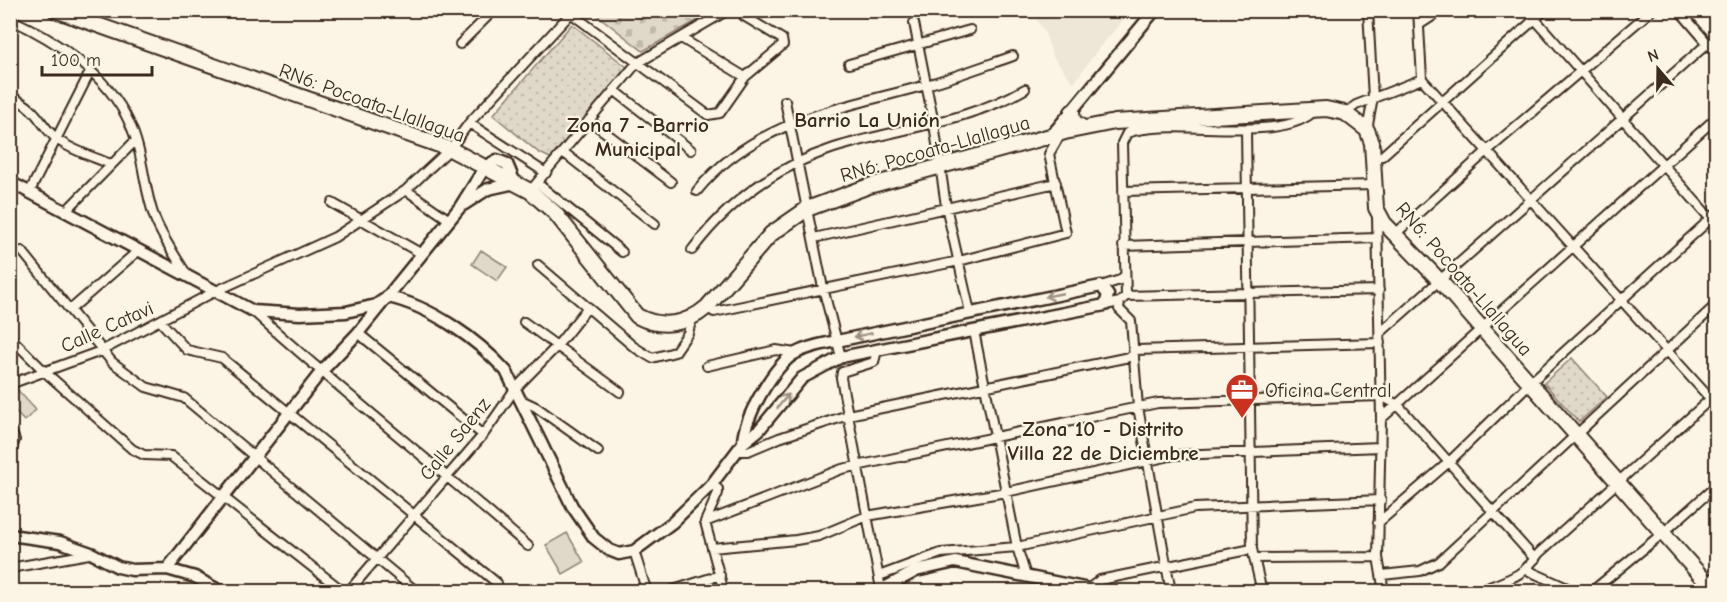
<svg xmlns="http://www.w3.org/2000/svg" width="1727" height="602" viewBox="0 0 1727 602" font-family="'Comic Neue',sans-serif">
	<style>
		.built { fill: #eee6d6 }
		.grass { fill: url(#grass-dots); stroke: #8e8173; stroke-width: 1.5 }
		.cemetery { fill: url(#cemetery-stones); stroke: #8e8173; stroke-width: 1.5 }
		.garden { fill: #e0d8c8; stroke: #8e8173; stroke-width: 1.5 }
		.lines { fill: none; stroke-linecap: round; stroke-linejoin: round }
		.street-casing { stroke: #3b2a1e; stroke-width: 12 }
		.secondary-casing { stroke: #3b2a1e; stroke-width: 15 }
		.highway-casing { stroke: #3b2a1e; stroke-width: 18 }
		.street { stroke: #fcf5e5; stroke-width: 8 }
		.secondary { stroke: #fcf5e5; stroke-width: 10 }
		.highway { stroke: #fcf5e5; stroke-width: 14 }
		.oneway { stroke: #9c9082 }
		.labels { text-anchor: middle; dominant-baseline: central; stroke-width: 4.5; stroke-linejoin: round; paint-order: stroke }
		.street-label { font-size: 20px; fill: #3b2a1e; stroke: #fcf5e5 }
		.poi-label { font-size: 20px; fill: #3b2a1e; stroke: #fcf5e5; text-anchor: start }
		.neighbourhood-label { font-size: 21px; font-weight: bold; fill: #3b2a1e; stroke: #fcf5e5 }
	</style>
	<defs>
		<pattern id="grass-dots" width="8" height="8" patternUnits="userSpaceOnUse" patternTransform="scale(1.5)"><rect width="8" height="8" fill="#e0d8c8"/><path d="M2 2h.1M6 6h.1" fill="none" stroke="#c1baab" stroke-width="1.8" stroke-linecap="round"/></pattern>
		<pattern id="cemetery-stones" width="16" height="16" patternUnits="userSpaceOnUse" patternTransform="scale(1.5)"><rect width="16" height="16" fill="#e0d8c8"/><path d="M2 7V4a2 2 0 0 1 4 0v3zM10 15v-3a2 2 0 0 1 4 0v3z" fill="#c1baab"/></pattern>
	</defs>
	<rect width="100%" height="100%" fill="#fcf5e5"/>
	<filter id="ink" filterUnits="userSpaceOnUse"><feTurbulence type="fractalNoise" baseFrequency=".0167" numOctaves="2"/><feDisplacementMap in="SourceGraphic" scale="12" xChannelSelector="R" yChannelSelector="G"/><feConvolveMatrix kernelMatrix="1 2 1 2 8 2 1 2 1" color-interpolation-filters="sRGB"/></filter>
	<g filter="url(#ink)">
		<path class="built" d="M1043 11V10L1131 11 1098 49 1074 83 1053 57 1045 33 1034 15Z"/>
		<path class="grass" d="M572 24 627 67 552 159 538 152 493 115Z
			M1572 358 1607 397 1579 422 1544 383Z"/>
		<path class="cemetery" d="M592 11H714L643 51Z"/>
		<path class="garden" d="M481 250 507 267 497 281 472 264Z
			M15 387 36 410 24 421 11 407V392Z
			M567 533 584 562 563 574 546 545Z"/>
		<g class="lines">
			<defs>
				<path id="street" d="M1418 10 1422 79 1716 405
					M1527 10 1716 225
					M1679 10 1716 53
					M568 11 708 115 720 113 745 77 783 45 782 39 744 16
					M10 19C56 40 107 74 129 122 144 153 143 188 155 219 163 239 176 257 187 275
					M914 23 934 124 946 206 970 312
					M1419 25 1442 10
					M681 38 745 77
					M460 44 494 10
					M849 64 970 30
					M614 90 691 150
					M10 96C42 111 37 123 58 140 73 151 94 157 110 164
					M785 101 823 288 841 357
					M1345 113 1356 105 1422 79
					M589 120 671 182
					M469 123 546 173
					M1246 129 1252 549 1262 592
					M1367 130 1373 98 1368 10
					M563 152 655 224
					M1374 157 1382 156 1545 10
					M537 183 622 252
					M406 190 448 219
					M530 191 636 64 728 10
					M697 191C754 120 844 108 926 85 955 77 984 66 1013 56
					M1123 191 1374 185
					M29 193 90 72
					M332 203 422 254
					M65 212 136 140
					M1377 216 1381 419 1378 557 1384 592
					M1394 235 1486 152 1652 10
					M814 238 1056 183
					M1123 246 1377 238
					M692 250C728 202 776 167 834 148 898 128 966 123 1025 89
					M22 251 112 362 146 387 184 398 417 592
					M538 265 634 347 652 358 675 352 688 333 692 318
					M1101 286 1120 280 1125 275
					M1126 296 1122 143 1127 133C1171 116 1285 146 1316 109
					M1120 302 1119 309 1131 321 1138 407 1171 592
					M1105 305 1120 302 1126 296 1379 290
					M707 307 714 312 959 261 1066 233 1049 154 1060 135
					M70 310 139 250
					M253 311C342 392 437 466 528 546
					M161 322 187 350 222 358 497 583
					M524 322 620 392
					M974 331 1017 547 1026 576
					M358 333 483 435
					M1380 333 1716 36
					M10 337 45 372 132 449 144 455 171 456 344 592
					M1135 350 1380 343
					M877 351 874 362 842 372 841 378 881 589
					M707 366 776 350 795 353
					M10 384 101 351 214 292 335 237 406 190 450 149 469 123 574 10
					M519 399 536 407 598 451
					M1381 419 1716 118
					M10 428 15 440 10 453
					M737 451H748L779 438 848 415 1134 356
					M712 484 718 489V493L705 522 724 592
					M705 522 842 469 1158 403 1381 396 1398 405 1535 559
					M1378 523 1449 462 1530 383 1716 214
					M712 548 796 540 819 536 867 516 1006 492 1175 455 1381 447
					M634 551 647 592
					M1254 558 1378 557
					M10 568 89 554
					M1527 570 1576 592
					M1382 575 1420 571 1439 562 1716 305
					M879 576 941 553 1017 547 1195 508 1381 500
					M1088 589 1100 580 1252 549
					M348 592 483 435 515 389 557 346 588 307
					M667 592 720 575
					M1484 592 1487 588C1512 578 1523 576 1539 553L1716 394
					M1591 592 1663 533 1716 486
					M1697 592 1716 575"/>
				<path id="secondary" d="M1051 136 1155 10
					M10 182 253 311 300 314 346 312 376 305 388 297C430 306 477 339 506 371L572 506 594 538 609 550 619 554 634 551 673 522 712 484 743 443 759 430 802 378 841 357 1105 305 1108 295 1101 286 837 341C823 344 809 346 796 353 775 363 743 419 743 443
					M10 535 60 542 91 553 118 567 132 570 167 569 195 577 222 592
					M167 569 321 372 358 333 460 207 485 167 497 160 507 164 515 183 488 189 460 207
					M877 592 916 571 955 562 1104 592"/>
				<path id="highway" d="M55 10 450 149 530 191 555 213 637 316C661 329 686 325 707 307L771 234 807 209 869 186 1065 132 1115 122 1326 109 1345 113 1367 130 1372 143 1376 208 1384 223 1440 281 1715 592
					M1072 112 1073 121 1083 128"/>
			</defs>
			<use href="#street" class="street-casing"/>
			<use href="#secondary" class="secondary-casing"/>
			<use href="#highway" class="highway-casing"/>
			<use href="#street" class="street"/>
			<use href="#secondary" class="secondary"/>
			<use href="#highway" class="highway"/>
		</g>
		<defs><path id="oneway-shaft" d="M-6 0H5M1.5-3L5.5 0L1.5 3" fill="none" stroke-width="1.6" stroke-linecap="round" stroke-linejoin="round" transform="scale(1.5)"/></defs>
		<g class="oneway">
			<use href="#oneway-shaft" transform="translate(1054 295) rotate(169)"/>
			<use href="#oneway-shaft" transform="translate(863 335) rotate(168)"/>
			<use href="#oneway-shaft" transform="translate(783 401) rotate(-51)"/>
		</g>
	</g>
	<defs>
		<symbol id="office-pin" viewBox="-11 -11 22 30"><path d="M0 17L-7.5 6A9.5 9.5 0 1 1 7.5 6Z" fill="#c8321e" stroke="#fcf5e5"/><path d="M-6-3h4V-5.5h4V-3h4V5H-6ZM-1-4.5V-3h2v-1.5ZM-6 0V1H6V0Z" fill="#fff"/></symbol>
	</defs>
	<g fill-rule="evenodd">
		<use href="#office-pin" x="1223" y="371" width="38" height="52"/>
	</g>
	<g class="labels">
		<g class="street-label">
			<text transform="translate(372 103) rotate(20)">RN6: Pocoata-Llallagua</text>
			<text transform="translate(935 149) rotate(-16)">RN6: Pocoata-Llallagua</text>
			<text transform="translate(1464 279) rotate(49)">RN6: Pocoata-Llallagua</text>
			<text transform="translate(107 327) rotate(-24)">Calle Catavi</text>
			<text transform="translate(455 439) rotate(-51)">Calle Saenz</text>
		</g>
		<g class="poi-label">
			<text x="1265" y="390">Oficina Central</text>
		</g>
		<g class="neighbourhood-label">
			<text x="867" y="120">Barrio La Unión</text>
			<text x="638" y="125">Zona 7 - Barrio<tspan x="638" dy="24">Municipal</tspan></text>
			<text x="1103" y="429">Zona 10 - Distrito<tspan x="1103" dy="24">Villa 22 de Diciembre</tspan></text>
		</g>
	</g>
	<rect width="1727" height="602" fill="none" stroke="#fcf5e5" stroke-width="36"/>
	<rect x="18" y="18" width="1691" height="566" fill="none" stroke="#3b2a1e" stroke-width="2" filter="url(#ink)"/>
	<g transform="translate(1658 69) rotate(340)" stroke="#fcf5e5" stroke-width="4.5" paint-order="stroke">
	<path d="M0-4.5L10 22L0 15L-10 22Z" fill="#3b2a1e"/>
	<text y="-9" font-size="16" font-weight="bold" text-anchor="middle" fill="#3b2a1e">N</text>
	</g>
	<path d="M42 66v9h110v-9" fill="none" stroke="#3b2a1e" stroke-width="3"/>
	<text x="51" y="66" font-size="18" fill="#3b2a1e" stroke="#fcf5e5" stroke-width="4.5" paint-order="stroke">100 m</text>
</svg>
